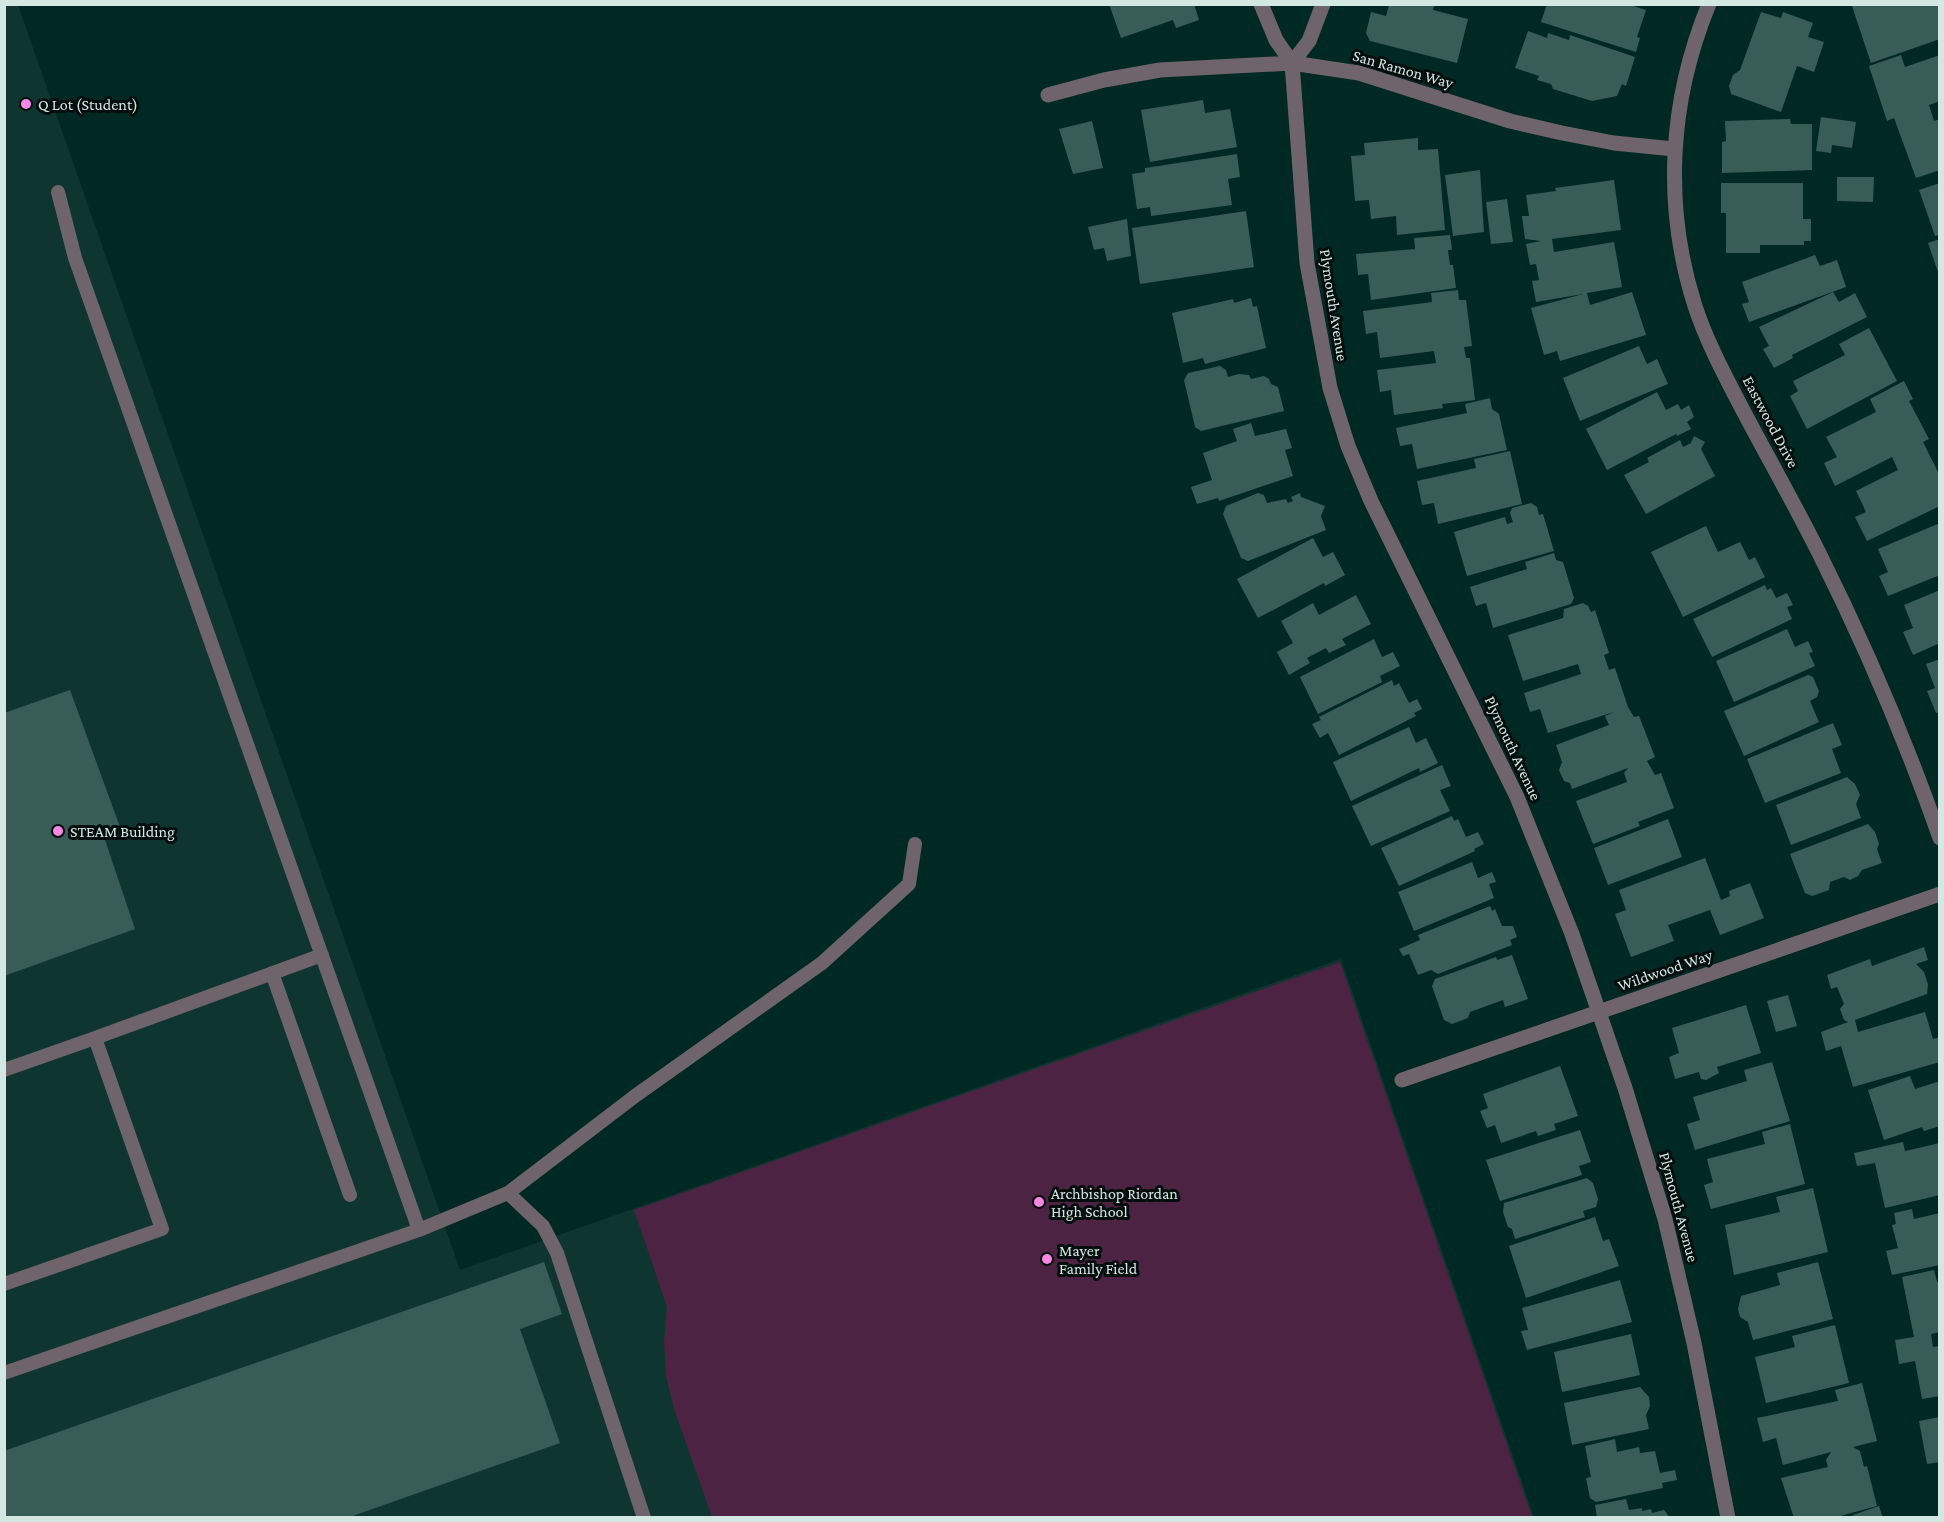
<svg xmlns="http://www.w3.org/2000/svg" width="1944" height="1522" viewBox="0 0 1944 1522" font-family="'Crimson Pro',serif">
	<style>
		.built { fill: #0f3530 }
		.green { fill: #4c2343 }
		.building { fill: #375d56 }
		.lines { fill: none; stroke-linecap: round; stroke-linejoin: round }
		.service { stroke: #6f636c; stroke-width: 14 }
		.minor { stroke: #6f636c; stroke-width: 15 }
		.poi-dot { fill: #fc86e4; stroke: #020e0c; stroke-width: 2 }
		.labels { text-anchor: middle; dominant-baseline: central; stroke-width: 6; stroke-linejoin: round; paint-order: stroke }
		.street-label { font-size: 16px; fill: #d3e7e3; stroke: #020e0c }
		.poi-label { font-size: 16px; fill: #d3e7e3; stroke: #020e0c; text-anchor: start }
	</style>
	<rect width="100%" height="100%" fill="#002923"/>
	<path class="built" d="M5 4 18 5 460 1270 1341 959 1534 1517 5 1518Z"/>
	<path class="green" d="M1340 962 1532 1517H712L674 1409 666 1376 664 1341 667 1307 634 1210Z"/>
	<path class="building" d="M1109 4H1194L1199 20 1176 28 1173 20 1121 38Z
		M1547 4H1627L1646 10 1637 37 1640 38 1636 52 1541 22Z
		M1856 4H1940V39L1871 63 1852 6Z
		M1389 5H1429L1434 6 1433 10 1468 19 1457 63 1370 41 1366 33 1371 12 1386 16Z
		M1761 12 1781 18 1783 12 1813 23 1808 37 1824 42 1814 72 1797 66 1781 112 1731 94 1729 86 1733 75 1740 70Z
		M1528 31 1547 38 1548 33 1569 40 1570 35 1635 57 1626 86 1622 84 1617 96 1592 101 1553 89 1551 84 1537 80 1539 76 1515 68Z
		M1901 55 1905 67 1940 55V101L1929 105 1934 121 1940 119V170L1916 178 1894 118 1887 121 1869 66Z
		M1203 100 1205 113 1230 109 1237 147 1150 162 1141 110Z
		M1821 117 1856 122 1852 148 1832 145 1831 153 1816 151Z
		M1790 119 1791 124H1812V170L1722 173V142L1726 141 1725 121Z
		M1092 121 1103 168 1073 174 1059 129Z
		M1418 138V150L1438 149 1445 230 1397 235 1396 216 1371 219 1369 200 1355 201 1351 156 1365 155 1364 143Z
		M1237 154 1240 177 1228 179 1232 205 1151 216 1150 207 1137 209 1132 174 1145 172V168Z
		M1480 170 1484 232 1453 236 1445 175Z
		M1837 177H1874L1873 202 1837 201Z
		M1614 180 1621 230 1552 239 1554 252 1614 242 1622 287 1587 293 1590 305 1632 292 1646 335 1560 361 1557 351 1544 355 1531 308 1583 294 1536 302 1532 281 1539 280 1536 264 1530 265 1526 244 1541 241 1525 239 1522 216H1529L1526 195 1556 191 1555 188Z
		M1721 183H1803V219H1811V241H1804V245H1760V253H1726V213H1721Z
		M1940 183V235L1935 236 1919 190Z
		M1507 199 1513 242 1491 244 1486 202Z
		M1246 211 1254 267 1140 284 1132 228Z
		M1127 219 1131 256 1107 261 1104 248 1094 250 1088 227Z
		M1450 235 1452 250H1448L1450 265H1453L1456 288 1371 300 1368 274 1358 275 1356 254 1415 249 1414 238Z
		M1940 239V275H1939L1928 243Z
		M1815 255 1820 266 1837 260 1846 287 1749 322 1742 304 1749 302 1742 282Z
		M1458 290 1459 300H1466L1472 346 1464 347 1466 358H1470L1475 400 1442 404 1443 408 1394 415 1391 390 1380 392 1377 370 1436 363 1434 351 1380 358 1377 332 1366 334 1363 311 1432 302 1431 293Z
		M1833 292 1839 302 1855 293 1867 317 1792 355 1793 358 1774 368 1763 349 1769 346 1759 327Z
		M1251 298 1253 307 1257 306 1266 348 1205 364 1203 358 1183 363 1172 313 1233 299 1234 303Z
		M1869 328 1897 381 1807 429 1790 396 1798 391 1793 381 1845 355 1839 344Z
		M1639 346 1647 364 1657 359 1668 384 1580 421 1563 378Z
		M1220 366 1226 370 1228 377 1239 374 1249 375 1251 379 1264 376 1269 379 1271 384 1278 387 1284 411 1201 431 1195 427 1184 380 1188 373Z
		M1904 381 1913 399 1909 401 1929 439 1923 442 1940 476V506L1867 541 1855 517 1866 512 1856 491 1898 470 1892 457 1835 486 1824 463 1837 457 1826 437 1876 412 1870 399Z
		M1657 392 1666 410 1678 404 1681 410 1689 405 1694 417 1687 422 1691 429 1677 436 1676 434 1607 470 1586 429Z
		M1490 398 1492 409 1499 414 1507 450 1417 469 1412 444 1400 446 1396 428 1467 413 1465 404Z
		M1251 423 1255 436 1286 429 1292 448 1285 450 1293 476 1219 501 1218 498 1197 504 1191 487 1212 480 1203 453 1237 441 1233 429Z
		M1694 436 1705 442 1701 449 1715 476 1646 514 1624 475 1649 462 1647 458 1680 440 1683 447 1691 443Z
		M1510 451 1522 504 1438 524 1434 503 1422 505 1417 481 1476 468 1474 459Z
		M1258 493 1264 495 1267 503 1286 499 1288 503 1293 501 1291 497 1300 493 1301 497 1325 506 1321 516 1326 530 1248 561 1241 558 1223 514 1226 506Z
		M1531 503 1537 507 1539 515 1543 514 1554 551 1467 576 1454 532 1505 517 1507 524 1513 522 1510 513 1512 508Z
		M1940 523V575L1888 596 1879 576 1888 572 1878 549Z
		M1706 526 1718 552 1740 542 1749 560 1755 557 1765 577 1683 617 1651 552Z
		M1313 538 1323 557 1333 552 1345 575 1325 586 1324 583 1258 618 1237 579Z
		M1554 553 1556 560 1563 562 1574 598 1571 604 1493 628 1486 603 1476 606 1470 587 1527 569 1525 562Z
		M1765 585 1767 590 1771 588 1776 598 1787 593 1793 605 1787 607 1792 619 1712 657 1693 619Z
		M1940 590V643L1913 655 1903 632 1913 628 1904 605Z
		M1356 595 1371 624 1342 639 1346 645 1329 653 1326 648 1307 658 1310 663 1289 675 1277 652 1293 643 1281 621 1313 603 1319 615Z
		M1583 603 1588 606 1591 612 1595 610 1609 653 1604 655 1609 670 1615 668 1628 707 1634 717 1639 716 1655 757 1647 761 1655 775 1661 773 1674 808 1638 822 1640 826 1593 844 1576 801 1627 782 1624 773 1628 768 1572 789 1570 783 1564 781 1559 770 1562 762 1556 745 1609 725 1605 716 1614 712 1548 733 1540 709 1530 712 1524 693 1581 674 1578 664 1523 681 1508 635 1563 618 1564 609Z
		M1787 629 1795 647 1808 641 1813 652 1809 653 1815 666 1734 702 1716 661Z
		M1374 639 1382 657 1393 652 1400 666 1380 676 1382 682 1318 714 1300 677Z
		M1940 659V712L1936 713 1927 691 1935 688 1926 664Z
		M1808 675 1813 677 1819 691 1817 697 1810 701 1819 722 1744 756 1724 711Z
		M1392 680 1394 686 1399 683 1409 703 1417 699 1422 709 1414 713 1416 716 1339 755 1328 733 1320 738 1312 724 1321 720 1319 717Z
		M70 690 120 827 103 834 135 929 4 976V713Z
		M1833 723 1842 745 1832 749 1841 773 1765 803 1747 759Z
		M1409 727 1416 743 1426 738 1438 763 1420 772 1419 768 1351 801 1333 762Z
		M1442 765 1451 786 1440 790 1450 811 1371 846 1352 806Z
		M1847 777 1855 784 1860 795 1856 804 1861 818 1791 845 1776 805Z
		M1452 816 1454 821 1458 819 1466 837 1478 832 1484 844 1474 849 1475 851 1399 886 1381 848Z
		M1668 819 1682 857 1608 885 1594 848Z
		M1868 824 1875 832 1879 844 1877 849 1882 863 1862 870 1858 876 1850 880 1844 877 1830 882 1829 890 1812 896 1805 893 1790 854Z
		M1705 858 1721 900 1730 896 1729 891 1750 883 1764 918 1720 935 1710 910 1668 925 1674 941 1631 957 1615 914 1626 910 1619 890Z
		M1472 862 1478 878 1492 872 1496 882 1489 884 1494 898 1414 931 1398 892Z
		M1490 906 1492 911 1495 909 1502 926H1513L1517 937 1510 940 1512 945 1438 974 1431 970 1418 975 1409 954 1403 956 1399 949 1420 940 1418 935Z
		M1924 947 1928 960 1916 964 1924 972 1928 984 1927 994 1855 1020 1858 1032 1925 1012 1933 1039 1940 1037V1062L1853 1087 1841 1046 1826 1051 1821 1032 1848 1022 1844 1020 1840 1009 1844 1004 1837 987 1831 989 1827 975 1870 959 1872 966Z
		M1512 955 1528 999 1505 1007 1503 1000 1470 1012 1468 1018 1452 1024 1444 1020 1432 986 1435 979 1496 957 1497 960Z
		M1788 995 1797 1026 1776 1032 1767 1001Z
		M1746 1005 1761 1053 1717 1067 1719 1073 1706 1080 1701 1079 1699 1072 1675 1079 1669 1057 1679 1053 1672 1028Z
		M1772 1062 1790 1121 1695 1150 1687 1124 1700 1120 1693 1097 1747 1081 1744 1070Z
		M1560 1066 1578 1116 1554 1124 1556 1130 1538 1136 1536 1131 1501 1143 1495 1125 1487 1128 1480 1111 1488 1108 1483 1094Z
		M1910 1076 1915 1089 1940 1081V1126L1924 1131 1922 1127 1884 1140 1868 1090Z
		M1790 1124 1805 1184 1711 1209 1704 1185 1713 1182 1707 1159 1765 1144 1762 1132Z
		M1580 1130 1591 1162 1579 1166 1582 1175 1500 1201 1486 1160Z
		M1903 1142 1905 1151 1940 1143V1195L1885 1208 1875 1163 1857 1166 1854 1153Z
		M1587 1178 1593 1183 1598 1199 1596 1207 1583 1211 1585 1217 1515 1239 1512 1229 1508 1227 1503 1212 1504 1203Z
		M1813 1188 1828 1252 1734 1275 1725 1225 1780 1212 1776 1197Z
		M1912 1209 1914 1219 1940 1213V1265L1892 1275 1886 1251 1898 1248 1892 1225 1896 1224 1894 1213Z
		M1595 1217 1603 1241 1609 1239 1619 1266 1526 1298 1509 1246Z
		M544 1262 562 1314 520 1329 560 1443 347 1518H4V1451Z
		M1818 1262 1833 1319 1753 1340 1748 1322 1740 1317 1738 1309 1741 1296 1780 1285 1777 1273Z
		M1934 1270 1937 1282 1940 1281V1332L1931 1334 1933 1347 1940 1346V1396L1922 1399 1915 1361 1899 1364 1895 1340 1914 1337 1902 1277Z
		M1620 1280 1632 1322 1527 1350 1521 1331 1528 1330 1522 1308Z
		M1835 1325 1849 1383 1766 1403 1755 1357 1795 1347 1792 1336Z
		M1631 1334 1640 1375 1562 1392 1554 1352Z
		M1862 1383 1877 1441 1853 1447 1860 1451 1864 1467 1867 1466 1877 1506 1833 1518H1794L1781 1478 1828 1467 1826 1460 1831 1452 1783 1465 1776 1438 1763 1442 1757 1418 1838 1401 1835 1390Z
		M1640 1387 1649 1397 1650 1406 1646 1415 1649 1429 1572 1445 1564 1403Z
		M1940 1417V1462L1927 1464 1919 1421Z
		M1615 1439 1617 1452 1639 1447 1640 1453 1655 1451 1660 1473 1675 1470 1677 1480 1662 1483 1663 1488 1596 1502 1590 1498 1586 1478 1591 1477 1585 1446Z
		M1626 1499 1629 1510 1642 1508V1511L1651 1509 1652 1513 1664 1510 1670 1518H1597L1595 1505Z
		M1879 1506 1883 1518H1854L1853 1515Z"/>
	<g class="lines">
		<path class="service" d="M58 192 75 258 419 1230
			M272 973 350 1195
			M95 1038 322 955
			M4 1070 95 1038 162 1229 4 1284
			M508 1193 543 1226 557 1253 644 1518
			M4 1373 419 1230 508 1193 635 1096 822 963 909 884 915 844"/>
		<path class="minor" d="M1261 4 1276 40 1292 63 1307 263 1330 388 1348 446 1371 501 1517 797 1572 934 1625 1088 1665 1219 1694 1343 1728 1518
			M1709 4C1669 101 1663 206 1695 306 1705 337 1721 368 1736 397 1763 449 1793 501 1819 553 1865 645 1906 741 1940 838
			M1292 63 1309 41 1323 4
			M1048 95 1104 80 1160 70 1292 63 1359 73 1510 121 1562 133 1614 143 1674 149
			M1402 1080 1940 894"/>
	</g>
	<g class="poi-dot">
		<circle cx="26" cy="104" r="6"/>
		<circle cx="58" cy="831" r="6"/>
		<circle cx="1039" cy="1202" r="6"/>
		<circle cx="1047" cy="1259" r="6"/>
	</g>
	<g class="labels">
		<g class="street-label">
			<text transform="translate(1403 69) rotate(16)">San Ramon Way</text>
			<text transform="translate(1334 305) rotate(81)">Plymouth Avenue</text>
			<text transform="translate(1771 422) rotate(62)">Eastwood Drive</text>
			<text transform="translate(1513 748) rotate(65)">Plymouth Avenue</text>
			<text transform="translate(1665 970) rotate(-19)">Wildwood Way</text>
			<text transform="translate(1679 1207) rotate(75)">Plymouth Avenue</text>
		</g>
		<g class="poi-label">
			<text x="38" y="104">Q Lot (Student)</text>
			<text x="70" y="831">STEAM Building</text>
			<text x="1051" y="1193">Archbishop Riordan<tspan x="1051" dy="18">High School</tspan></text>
			<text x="1059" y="1250">Mayer<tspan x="1059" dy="18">Family Field</tspan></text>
		</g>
	</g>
	<rect width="1944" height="1522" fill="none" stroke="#d3e7e3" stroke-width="12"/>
</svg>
